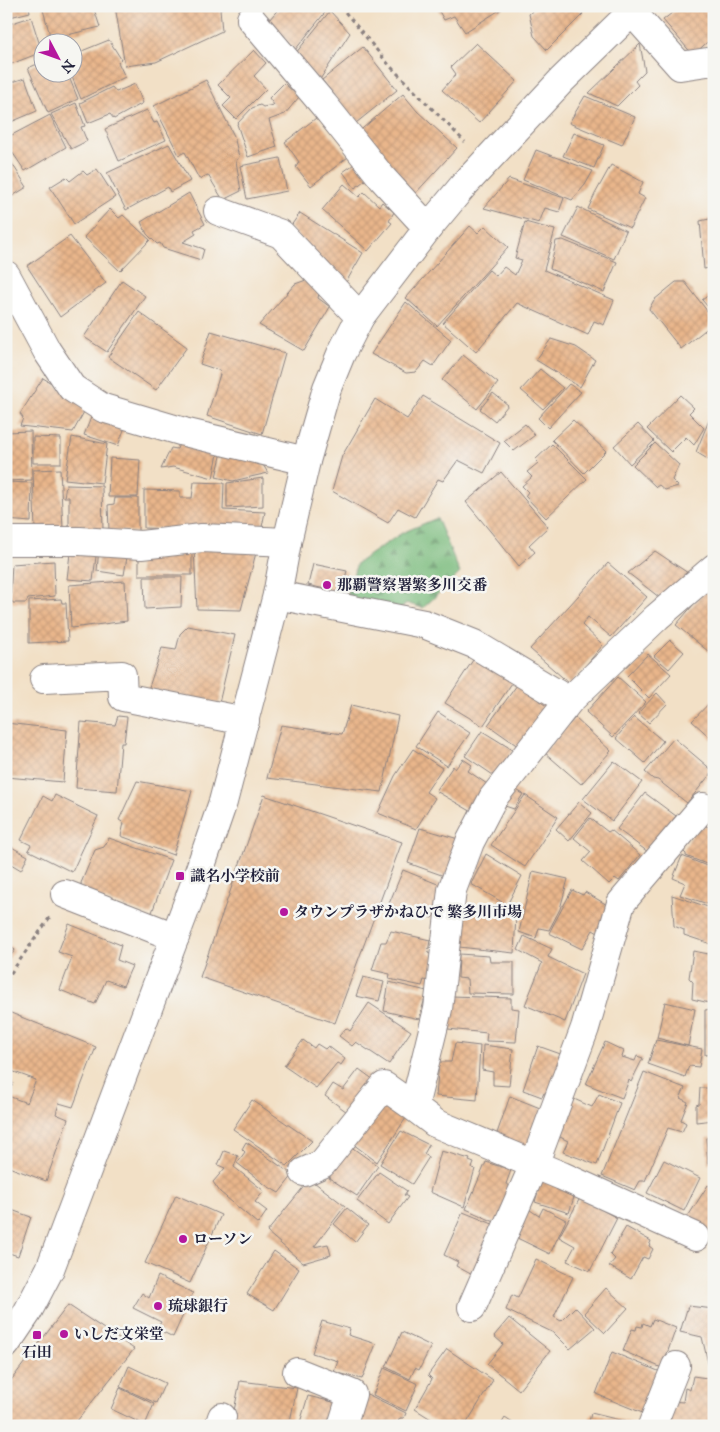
<svg xmlns="http://www.w3.org/2000/svg" width="720" height="1432" viewBox="0 0 720 1432" font-family="'IM FELL Great Primer','Noto Serif JP',serif">
	<style>
		.forest { fill: url(#forest-firs); stroke: #4f6f5c }
		.building { fill: url(#building-cross-hatch) }
		.lines { fill: none; stroke-linecap: round; stroke-linejoin: round }
		.minor-casing { stroke: #8a8180; stroke-width: 30 }
		.tertiary-casing { stroke: #8a8180; stroke-width: 30 }
		.path { stroke: #8a8180; stroke-width: 3; stroke-dasharray: 4 4; stroke-linecap: butt }
		.minor { stroke: #fff; stroke-width: 28 }
		.tertiary { stroke: #fff; stroke-width: 28 }
		.poi-dot { fill: #b5179e; stroke: #f6f6f2; stroke-width: 2 }
		.labels { text-anchor: middle; dominant-baseline: central; stroke-width: 5; stroke-linejoin: round; paint-order: stroke }
		.poi-label { font-size: 15px; font-weight: bold; fill: #22223b; stroke: #f6f6f2; text-anchor: start }
	</style>
	<defs>
		<pattern id="forest-firs" width="22" height="20" patternUnits="userSpaceOnUse" patternTransform="scale(1.25)"><rect width="22" height="20" fill="#7cbc7e"/><path d="M5 1l3.5 6h-7zM16 11l3.5 6h-7z" fill="#659868"/></pattern>
		<pattern id="building-cross-hatch" width="8" height="8" patternUnits="userSpaceOnUse" patternTransform="scale(1.25)"><rect width="8" height="8" fill="#e9b68b"/><path d="M0 0l8 8M0 8l8-8" fill="none" stroke="#c89c79"/></pattern>
	</defs>
	<rect width="100%" height="100%" fill="#f6f6f2"/>
	<filter id="ink" filterUnits="userSpaceOnUse"><feTurbulence type="fractalNoise" baseFrequency=".02" numOctaves="2"/><feDisplacementMap in="SourceGraphic" scale="10" xChannelSelector="R" yChannelSelector="G"/><feConvolveMatrix kernelMatrix="1 2 1 2 8 2 1 2 1" color-interpolation-filters="sRGB"/></filter>
	<filter id="wash" filterUnits="userSpaceOnUse"><feTurbulence type="fractalNoise" baseFrequency=".0096" numOctaves="4" result="noise"/><feDisplacementMap in="SourceGraphic" scale="20" xChannelSelector="R" yChannelSelector="G"/><feGaussianBlur stdDeviation="1.12" result="paint"/><feColorMatrix in="noise" values="0 0 0 0 0 0 0 0 0 0 0 0 0 0 0 0 0 1.4 0 .05"/><feComposite in="paint" operator="in"/></filter>
	<g filter="url(#wash)">
		<rect width="100%" height="100%" fill="#f2e0c6"/>
		<path class="forest" d="M437 518 460 573 423 608 406 603 398 612 346 598 357 563 402 533Z"/>
		<g id="blocks">
			<path class="building" d="M6 6H29L30 12 6 18Z
				M42 6H93L100 27 51 39Z
				M115 6H225L220 9 222 31 156 62 125 66Z
				M281 6H322L327 10 295 50 269 20Z
				M436 6H506L465 32 454 16 444 20Z
				M538 6H577L583 14 547 50 534 36 529 14Z
				M681 6H714V36L693 55 663 20Z
				M330 11 350 33 319 81 295 54Z
				M31 17 42 52 6 66V25Z
				M109 40 121 59 118 62 125 77 81 99 70 72H72V55Z
				M476 43 517 81 479 123 442 90 456 74 451 67Z
				M640 44 645 71 635 81 638 85 617 106 589 93Z
				M363 47 397 90 356 123 322 80Z
				M254 50 266 63 254 76 266 89 236 119 223 106 231 98 218 85Z
				M42 62V72H67L78 99 48 113 28 68Z
				M25 78 37 111 11 122 6 111V84Z
				M206 80 234 136 239 157 236 161 241 191 223 200 208 175 199 179 185 152 179 155 154 106Z
				M284 83 299 97 285 114 269 120 277 147 248 157 237 124 252 108 260 105 263 107 274 105 269 98Z
				M135 84 143 103 114 119 110 114 88 123 80 103 112 87 116 92Z
				M403 94 417 111 457 148 413 196 356 134Z
				M585 96 635 117 622 145 569 123Z
				M76 103 85 126 81 127 87 141 71 149 51 114Z
				M147 110 154 123 157 122 166 140 119 161 105 129Z
				M50 115 66 147 25 171 6 143V138Z
				M316 118 348 157 311 186 296 167 299 162 285 142Z
				M574 133 604 145 594 168 563 156Z
				M169 144 190 181 170 192 168 187 126 210 107 173Z
				M536 150 593 171 585 185 572 200 523 180Z
				M6 154 27 187 6 200Z
				M280 158 287 191 247 199 240 166Z
				M357 162 369 177 355 188 343 172Z
				M611 165 643 182 638 194 645 198 630 228 588 209 595 194Z
				M97 169 115 197 74 224 50 187 66 177 70 181 83 171 87 175Z
				M509 179 564 198 559 212 545 208 539 223 484 208Z
				M344 184 359 197 364 192 379 206 382 202 394 212 389 221 392 223 368 251 322 210Z
				M189 193 205 224 194 230 196 234 183 242 204 249 201 260 163 248 160 243 157 244 147 234 141 222Z
				M578 207 626 231 614 259 563 237Z
				M110 209 119 218 123 215 150 240 120 271 84 237Z
				M300 213 363 253 345 284 290 227Z
				M714 218V267L704 269 700 221Z
				M525 222 555 230 544 270 614 300 604 325 594 321 588 335 517 303 476 352 443 323 489 270 496 276 504 267 515 275 522 260 515 258Z
				M470 226 478 233 485 226 508 247 437 326 406 298Z
				M70 236 106 283 60 317 27 266Z
				M563 240 617 262 604 292 550 269 556 241Z
				M309 279 320 289 318 298 330 307 304 351 259 325 295 284Z
				M122 280 145 296 107 352 84 337Z
				M676 282H685L714 320V323L681 349 649 309 654 300Z
				M714 291V314L702 300Z
				M406 302 451 340 433 366 425 361 416 372 406 373 371 354Z
				M139 312 187 347 156 390 108 357Z
				M211 331 285 353 262 434 207 416 221 371 200 364Z
				M551 339 576 347 595 360 580 387 536 360Z
				M463 355 498 383 477 409 442 380Z
				M540 369 563 388 543 409 521 390Z
				M43 378 73 396 85 410 73 432 20 426 23 418 20 414Z
				M569 384 581 392 548 428 538 418Z
				M493 393 508 405 495 421 480 409Z
				M680 395 694 408 689 413 704 428 694 445 686 437 671 452 647 429Z
				M423 396 500 443 484 473 458 460 443 481 438 479 415 517 398 508 388 523 332 491 342 456 375 399 407 419Z
				M714 408V463L696 452Z
				M92 415 125 427 118 446 84 435Z
				M573 420 606 451 584 473 552 440Z
				M525 424 535 435 514 451 504 441Z
				M638 424 654 441 630 464 614 446Z
				M31 431 32 480 6 481V432Z
				M33 437 61 438V463H33Z
				M72 437 107 444 102 483 65 479Z
				M180 441 219 449 213 478 173 467 161 469 171 448 177 449Z
				M655 443 679 465 672 480 678 486 665 490 659 485 656 487 633 465Z
				M552 444 587 479 546 518 525 496 528 492 522 486 532 477 527 472 538 463 535 460Z
				M222 452 262 463 268 473 233 481 216 477Z
				M110 458 140 460 138 497H108Z
				M60 469 63 529 35 531 33 470Z
				M501 472 548 527 529 545 535 552 519 566 466 502Z
				M263 478V506L227 508V483Z
				M6 482 32 483 31 522 6 520Z
				M194 482 224 483 223 510 265 512 261 532 144 528V490L180 491V498H192Z
				M66 485 102 486 103 531 78 532 77 527 69 526V497H64Z
				M115 498H138V532L109 530 108 505 114 504Z
				M71 545 97 548 93 581 67 579Z
				M99 547 128 551 124 575 97 571Z
				M194 548 257 549 241 610 197 609Z
				M655 551 691 575 664 601 628 573Z
				M139 554H192V575H139Z
				M54 561 55 596 28 599 26 603H13L10 598 12 564Z
				M608 563 647 597 611 637 588 617 582 625 603 645 570 684 530 649Z
				M313 564 347 571 341 593 308 585Z
				M144 577H182L181 607 145 609Z
				M125 581 127 621 71 628 69 585Z
				M711 584 714 587V656L676 625Z
				M61 599 62 603H66L68 641 29 643V601Z
				M188 626 235 635 219 703 148 690 162 648 176 650 180 634Z
				M670 640 684 652 669 669 654 656Z
				M648 654 671 674 649 698 627 676Z
				M473 660 493 671 516 677 483 726 445 703Z
				M618 677 646 702 613 737 586 712Z
				M517 685 552 710 522 749 488 725Z
				M657 693 667 704 649 723 638 713Z
				M714 698V741L692 721Z
				M351 705 398 716 382 792 267 778 281 725 342 734Z
				M438 712 470 733 447 766 416 746Z
				M118 716 127 717 124 743H121L117 791 76 788 81 722 115 725Z
				M634 717 663 741 645 763 616 738Z
				M575 718 611 751 581 784 544 752Z
				M6 723 67 730 63 782 6 777Z
				M482 731 513 750 496 777 465 756Z
				M674 738 713 771 687 803 658 780 653 779 645 772Z
				M413 749 442 768 426 792 435 798 416 829 378 813 395 776Z
				M463 759 472 765 468 771 490 786 474 813 436 791 453 766 455 769Z
				M614 761 642 782 612 821 583 799Z
				M137 781 192 791 173 855 121 836 124 823 119 820Z
				M512 787 523 794 514 809 499 804Z
				M645 793 676 816 648 852 617 829Z
				M55 795 98 816 72 872 28 850 31 845 21 840 43 796 52 801Z
				M264 795 402 842 335 1023 200 977Z
				M525 795 558 817 525 867 491 845Z
				M579 802 592 813 569 841 556 829Z
				M590 818 608 832 611 830 640 855 619 881 615 878 609 884 583 861 591 852 574 838Z
				M706 826 714 829V867L686 856V854L683 851 696 828Z
				M420 828 462 840 447 877 408 863Z
				M109 838 171 860 151 915 83 893 81 883 95 850 104 847Z
				M6 844 28 856 21 870 6 861Z
				M486 854 522 876 507 905 471 884Z
				M682 856 714 869V906L680 895 685 883 673 878Z
				M403 870 445 887 432 918 403 907 399 914 386 911Z
				M533 871 568 879 560 909 549 930 539 928 536 938 519 932Z
				M572 890 583 895 585 892 609 906 598 933 593 930 582 949 549 933Z
				M672 895 714 909V945L684 935V930L674 926Z
				M464 910 516 915 514 953 459 947Z
				M69 924 121 945 117 960 132 966 123 986 106 980 95 1004 60 990 72 957 58 952Z
				M391 931 430 940 428 953 434 956 430 981 424 980 422 986 389 979 390 974 372 970 381 942H386Z
				M524 936 552 949 548 957 583 974 565 1022 525 1005 542 963 518 950Z
				M6 943 15 950 6 962Z
				M693 951 714 955V1004L692 999 693 982 689 978Z
				M459 954 489 956 490 962H514V994L468 993 467 979 458 978Z
				M363 977 384 982 379 1001 356 996Z
				M389 982 427 991 419 1019 384 1011Z
				M451 996 511 998V1008L519 1009 516 1042 486 1041 487 1033 448 1029Z
				M665 1002 695 1009 688 1046 657 1038Z
				M369 1003 411 1031 389 1064 356 1042 352 1046 339 1036 346 1028 350 1031Z
				M714 1009V1054L705 1055V1010Z
				M6 1011 96 1047 73 1107 59 1103 56 1114 68 1119 46 1181 6 1166V1081L13 1083 8 1096 27 1103 36 1080 6 1069Z
				M303 1040 314 1048 317 1044 325 1049 328 1046 345 1059 341 1065 337 1063 316 1088 284 1066Z
				M656 1040 702 1049 699 1067 689 1066 685 1077 648 1064Z
				M605 1042 624 1051 622 1057 635 1061 637 1056 643 1058 631 1082 629 1080 622 1098 586 1084Z
				M455 1043 480 1046 477 1100 436 1096 439 1062H451Z
				M483 1045 513 1049 509 1086 493 1085V1072L482 1070Z
				M538 1046 569 1057 555 1097 544 1093 542 1097 523 1090Z
				M359 1069 374 1080 350 1114 325 1096 333 1084 343 1090Z
				M644 1072 685 1088 680 1098 688 1102 681 1120 686 1123 682 1132 668 1128 645 1181H640L635 1190 602 1176Z
				M700 1088H714V1120L696 1122V1105L699 1104Z
				M599 1094 620 1103 597 1165 563 1152 568 1141 558 1136 574 1099 592 1107Z
				M510 1096 545 1110 530 1148 494 1142Z
				M252 1100 312 1141 287 1166 233 1129Z
				M384 1101 406 1118 377 1162 353 1144Z
				M401 1131 429 1145 424 1154 429 1157 412 1184 380 1164Z
				M714 1137V1165L708 1163 706 1138Z
				M246 1142 293 1175 279 1193 267 1186 237 1163 245 1152 242 1149Z
				M350 1146 378 1166 357 1196 329 1178Z
				M224 1151 238 1156 234 1167 264 1191 255 1202 267 1211 258 1224 220 1192 213 1182 225 1168 218 1165Z
				M441 1151 470 1159 469 1161 474 1163 472 1168 475 1169 464 1207 430 1192Z
				M664 1160 700 1178 684 1211 647 1193Z
				M486 1162 511 1170 506 1184 513 1187 501 1225 466 1209Z
				M379 1172 407 1191 404 1195 408 1197 388 1224 357 1201Z
				M310 1179 345 1206 314 1247 328 1244 331 1255 303 1263 267 1232Z
				M541 1180 576 1191 569 1213 535 1202Z
				M708 1185 714 1189V1231L710 1236 685 1221Z
				M176 1195 221 1215 190 1283 145 1263Z
				M580 1198 617 1218 590 1271 567 1261 575 1246 559 1237Z
				M6 1208 31 1217 18 1256 6 1252Z
				M347 1208 368 1225 355 1242 334 1224Z
				M543 1208 566 1220 550 1254 515 1237 530 1210 539 1216Z
				M463 1212 500 1227 478 1278 456 1266 458 1262 444 1255Z
				M626 1227 651 1241 649 1246 653 1249 648 1259 643 1257 631 1279 609 1266 615 1259 610 1254Z
				M274 1251 299 1269 274 1310 247 1294Z
				M536 1259 573 1277 554 1317 561 1321 575 1307 595 1328 570 1349 554 1333 506 1310 512 1295 518 1298Z
				M158 1276 193 1293 173 1337 157 1329 161 1322 133 1308 142 1293 149 1298Z
				M606 1288 628 1308 605 1333 584 1313Z
				M68 1305 134 1349 73 1426H6V1387Z
				M688 1306 714 1309V1366L709 1367 702 1337 680 1332Z
				M509 1318 550 1351 519 1390 487 1364 503 1344 494 1336Z
				M653 1319 676 1328 662 1368 623 1351 632 1329 636 1330 637 1326 642 1327 643 1323 650 1326Z
				M322 1321 350 1329 348 1335 376 1344 362 1379 334 1372 338 1361 312 1353Z
				M402 1332 431 1346 419 1370 415 1368 410 1379 386 1367Z
				M447 1349 493 1380 465 1426 456 1421 453 1426H442L415 1409 432 1379 428 1375Z
				M612 1352 663 1373 645 1414 596 1394Z
				M129 1366 165 1383 156 1403 120 1387Z
				M384 1368 418 1384 406 1411 373 1395Z
				M693 1376 714 1379V1426H689L661 1421 670 1401 683 1402 685 1388 690 1390Z
				M240 1381 297 1388 289 1426H255L232 1421Z
				M120 1388 154 1404 145 1425 111 1409Z
				M367 1394 406 1413 404 1418H400L396 1426H354L360 1406Z
				M308 1396 337 1403 333 1426H299Z
				M591 1413 632 1423V1426H588Z
				M505 1418 517 1426H500Z"/>
		</g>
	</g>
	<g filter="url(#ink)">
		<use href="#blocks" fill-opacity="0" stroke="#8a8180" stroke-width="1"/>
		<g class="lines">
			<defs>
				<path id="minor" d="M632 12 680 66 714 61
					M251 19 324 105 383 179 428 228
					M218 211 281 234 360 317
					M6 275 47 351 72 388 103 408 184 432 306 461
					M6 541H80L141 545 202 538 287 542
					M277 595 424 624 474 644 569 701
					M44 679 122 675 123 697 245 721
					M65 894 175 937
					M304 1172 322 1164 384 1086 414 1107
					M696 1237 562 1176 435 1123 414 1107 438 1009 452 890 470 842 493 798 569 701 657 617 714 568
					M472 1307 534 1165 585 1028 621 903 703 807
					M297 1372 352 1394 342 1426
					M219 1426 222 1417
					M652 1426 676 1366"/>
				<path id="tertiary" d="M6 1344 27 1313 50 1269 194 886 223 802 277 595 287 542 306 461 327 388 341 354 360 317 428 228 463 186 562 80 638 6"/>
			</defs>
			<use href="#minor" class="minor-casing"/>
			<use href="#tertiary" class="tertiary-casing"/>
			<path class="path" d="M340 6 390 66 465 142
				M6 980 50 917"/>
			<use href="#minor" class="minor"/>
			<use href="#tertiary" class="tertiary"/>
		</g>
	</g>
	<g class="poi-dot">
		<circle cx="327" cy="585" r="5"/>
		<rect x="175" y="871" width="10" height="10" rx="2.5"/>
		<circle cx="284" cy="912" r="5"/>
		<circle cx="183" cy="1239" r="5"/>
		<circle cx="158" cy="1306" r="5"/>
		<circle cx="64" cy="1334" r="5"/>
		<rect x="32" y="1330" width="10" height="10" rx="2.5"/>
	</g>
	<g class="labels">
		<g class="poi-label">
			<text x="337" y="585">那覇警察署繁多川交番</text>
			<text x="190" y="876">識名小学校前</text>
			<text x="294" y="912">タウンプラザかねひで 繁多川市場</text>
			<text x="193" y="1239">ローソン</text>
			<text x="168" y="1306">琉球銀行</text>
			<text x="74" y="1334">いしだ文栄堂</text>
			<text x="37" y="1352" text-anchor="middle">石田</text>
		</g>
	</g>
	<rect width="720" height="1432" fill="none" stroke="#f6f6f2" stroke-width="25"/>
	<g transform="translate(58 58) rotate(131)"><circle r="24" fill="#f6f6f2" stroke="#a1a1a9"/>
	<path d="M0-4L9 19L0 12L-9 19Z" fill="#b5179e"/>
	<text y="-8" font-size="14" font-weight="bold" text-anchor="middle" fill="#22223b">N</text>
	</g>
</svg>
